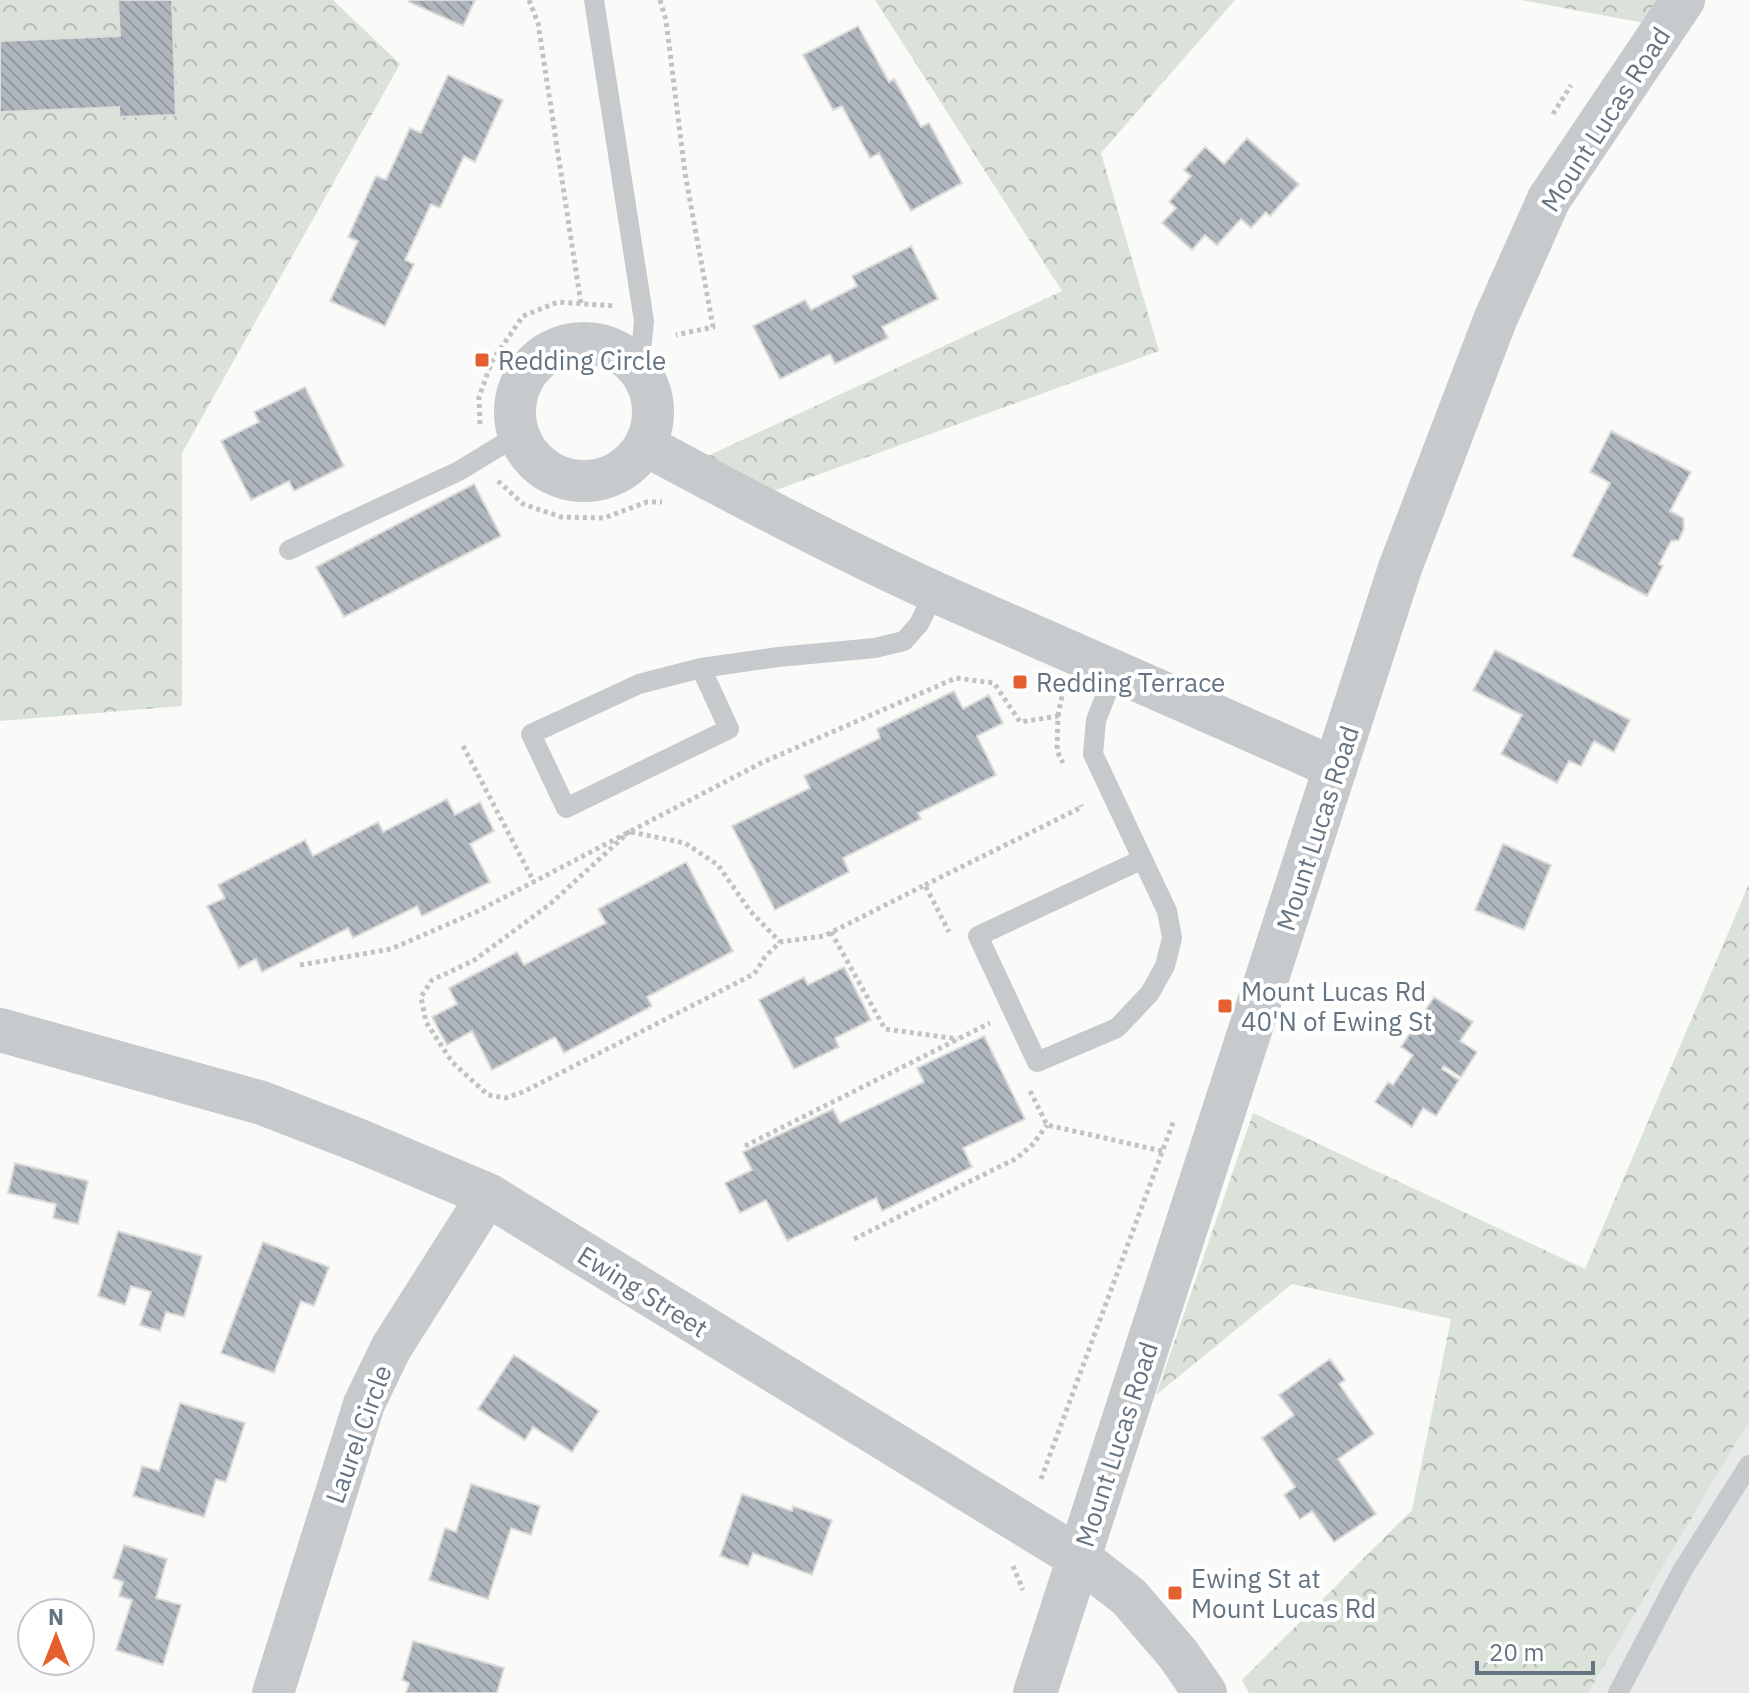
<svg xmlns="http://www.w3.org/2000/svg" width="1749" height="1693" viewBox="0 0 1749 1693" font-family="'IBM Plex Sans',sans-serif">
	<style>
		.built { fill: #e8e9e9 }
		.forest { fill: url(#forest-crowns) }
		.building { fill: url(#building-back-hatch); stroke: #dcdcda; stroke-width: 2 }
		.lines { fill: none; stroke-linecap: round; stroke-linejoin: round }
		.path { stroke: #c0c2c5; stroke-width: 5; stroke-dasharray: 4 4; stroke-linecap: butt }
		.service { stroke: #c6cacd; stroke-width: 20 }
		.minor { stroke: #c6cacd; stroke-width: 42 }
		.tertiary { stroke: #c6cacd; stroke-width: 44 }
		.poi-dot { fill: #e4602e; stroke: #fff; stroke-width: 3 }
		.labels { text-anchor: middle; dominant-baseline: central; stroke-width: 8; stroke-linejoin: round; paint-order: stroke }
		.street-label { font-size: 26px; fill: #657483; stroke: #fff }
		.poi-label { font-size: 26px; fill: #657483; stroke: #fff; text-anchor: start }
	</style>
	<defs>
		<pattern id="forest-crowns" width="20" height="18" patternUnits="userSpaceOnUse" patternTransform="scale(2)"><rect width="20" height="18" fill="#dbe2d9"/><path d="M2 6a3 3 0 1 1 6 0M12 15a3 3 0 1 1 6 0" fill="none" stroke="#b5bcb5"/></pattern>
		<pattern id="building-back-hatch" width="6" height="6" patternUnits="userSpaceOnUse" patternTransform="scale(2)"><rect width="6" height="6" fill="#afb6bd"/><path d="M-1 5l2 2M0 0l6 6M5-1l2 2" fill="none" stroke="#92999f"/></pattern>
	</defs>
	<rect width="100%" height="100%" fill="#fafaf8"/>
	<path class="built" d="M1749 1421V1693H1588Z"/>
	<path class="forest" d="M0 0H333L400 64 182 453V706L0 721Z
		M875 0H1235L1101 153 1159 351 765 494 697 461 1062 291Z
		M1521 0H1683L1665 27Z
		M1749 884V1421L1588 1693H1249L1242 1680 1412 1510 1451 1319 1292 1284 1156 1395 1253 1113 1585 1269Z"/>
	<path class="building" d="M118 0H172L176 115 119 117V107L2 112V122H0V41L120 36Z
		M410 0H475L463 26 409 2Z
		M858 26 889 82 894 79 921 127 929 123 962 183 911 211 879 153 870 158 842 106 833 110 803 55Z
		M448 75 503 100 475 162 464 156 440 208 431 204 405 260 414 264 385 326 330 301 358 241 348 237 376 176 386 180 410 128 421 133Z
		M1247 138 1299 184 1270 216 1266 212 1251 228 1241 219 1217 245 1205 235 1192 250 1162 223 1176 208 1169 202 1191 176 1184 170 1205 147 1224 164Z
		M911 246 938 299 882 327 888 338 835 364 830 354 780 379 753 326 805 300 811 310 857 286 852 276Z
		M305 387 344 466 294 491 289 481 251 500 221 441 259 422 254 412Z
		M1611 431 1691 472 1670 511 1683 518 1684 528 1679 540 1671 541 1659 564 1663 566 1647 596 1572 556 1610 483 1590 472Z
		M474 484 501 536 344 617 316 567Z
		M1495 650 1630 720 1614 752 1594 741 1581 766 1569 761 1557 783 1501 754 1522 715 1473 690Z
		M954 691 963 709 989 695 1003 723 977 736 996 775 918 813 921 819 843 858 849 872 775 910 732 826 810 788 804 776 880 738 877 729Z
		M447 799 455 815 480 802 494 831 470 844 490 882 422 916 417 906 353 938 348 928 262 972 256 959 239 968 207 906 225 898 218 885 305 840 313 856 378 822 383 832Z
		M1503 844 1551 865 1524 930 1475 910Z
		M686 862 733 951 647 997 652 1006 564 1053 555 1037 492 1070 472 1031 447 1045 432 1017 457 1004 449 988 517 952 524 965 606 923 598 909Z
		M844 967 871 1020 835 1038 839 1047 794 1069 759 1000 804 977 808 985Z
		M1434 997 1473 1022 1460 1041 1477 1052 1461 1077 1444 1066 1442 1069 1459 1080 1436 1116 1423 1108 1412 1127 1375 1102 1388 1082 1393 1085 1413 1055 1401 1047Z
		M984 1036 1025 1119 963 1148 972 1167 882 1211 876 1198 787 1241 766 1200 740 1213 725 1183 752 1170 743 1152 833 1109 840 1123 924 1082 917 1068Z
		M15 1163 88 1181 78 1224 53 1218 56 1204 8 1193Z
		M118 1231 202 1256 184 1317 166 1312 160 1331 140 1325 151 1292 131 1286 125 1305 98 1296Z
		M263 1242 329 1267 314 1306 301 1301 274 1373 221 1353Z
		M514 1355 599 1411 572 1452 533 1427 525 1440 478 1409Z
		M1330 1359 1345 1380 1339 1384 1374 1434 1338 1459 1376 1514 1334 1542 1312 1511 1300 1519 1284 1495 1295 1487 1262 1438 1294 1415 1279 1395Z
		M180 1403 245 1423 226 1482 216 1479 204 1517 133 1496 142 1466 159 1471Z
		M471 1484 540 1506 531 1535 511 1528 488 1599 429 1580 445 1528 456 1532Z
		M742 1494 792 1511 793 1506 832 1520 812 1575 753 1553 748 1566 720 1556Z
		M124 1545 167 1559 156 1598 181 1605 163 1665 116 1650 132 1600 119 1596 123 1582 113 1578Z
		M413 1641 504 1668 497 1693H406L409 1683 402 1680Z"/>
	<g class="lines">
		<path class="path" d="M529 0 538 23 581 304
			M660 0 666 20 685 173 713 327 676 335
			M1553 114 1571 85
			M480 424 479 397 492 361 523 316 558 302 614 306
			M498 481 523 504 561 517 604 518 647 502H662
			M1058 716 1063 690
			M463 746 534 882
			M630 831 549 905 473 961 432 980 421 997 426 1022 452 1062 488 1095 505 1098 523 1092 754 974 765 957 780 942 824 936 925 885 949 932
			M631 832 685 843 718 865 750 911 780 942
			M925 885 1082 807 1081 805
			M831 932 885 1029 958 1039
			M300 965 391 949 476 912 761 763 956 678 994 683 1020 722 1058 716 1057 751 1063 763
			M1030 1091 1047 1125 1162 1151
			M745 1146 990 1023
			M854 1239 1017 1158 1033 1144 1047 1125
			M1041 1479 1174 1120
			M1013 1566 1023 1590"/>
		<path class="service" d="M594 0 644 321 642 342 631 361
			M289 550 459 471 518 435
			M701 668 729 729 566 808 531 734 639 684 701 668 778 657 875 648 904 641 919 624 935 592
			M1116 670 1096 720 1093 754 1167 911 1172 938 1165 966 1150 993 1117 1028 1037 1062 978 936 1141 860
			M1618 1693 1682 1571 1749 1465"/>
		<path class="minor" d="M515 412a69 69 0 1 1 138 0a69 69 0 1 1-138 0Z
			M645 445C741 497 838 548 937 593 1070 652 1204 709 1336 769
			M273 1693 364 1404 391 1348 488 1195"/>
		<path class="tertiary" d="M0 1030 262 1103 355 1139 488 1195 1079 1558 1129 1597 1178 1654 1205 1693
			M1035 1693 1400 568 1495 320 1549 199 1683 0"/>
	</g>
	<g class="poi-dot">
		<rect x="474" y="352" width="16" height="16" rx="4"/>
		<rect x="1012" y="674" width="16" height="16" rx="4"/>
		<rect x="1217" y="998" width="16" height="16" rx="4"/>
		<rect x="1167" y="1585" width="16" height="16" rx="4"/>
	</g>
	<g class="labels">
		<g class="street-label">
			<text transform="translate(1605 119) rotate(-57)">Mount Lucas Road</text>
			<text transform="translate(1317 828) rotate(-72)">Mount Lucas Road</text>
			<text transform="translate(643 1291) rotate(32)">Ewing Street</text>
			<text transform="translate(358 1434) rotate(-70)">Laurel Circle</text>
			<text transform="translate(1116 1444) rotate(-72)">Mount Lucas Road</text>
		</g>
		<g class="poi-label">
			<text x="498" y="360">Redding Circle</text>
			<text x="1036" y="682">Redding Terrace</text>
			<text x="1241" y="991">Mount Lucas Rd<tspan x="1241" dy="30">40'N of Ewing St</tspan></text>
			<text x="1191" y="1578">Ewing St at<tspan x="1191" dy="30">Mount Lucas Rd</tspan></text>
		</g>
	</g>
	<g transform="translate(56 1637)"><circle r="38" fill="#ffffff" stroke="#c1c7cd" stroke-width="2"/>
	<path d="M0-6L14 30L0 20L-14 30Z" fill="#e4602e"/>
	<text y="-12" font-size="22" font-weight="bold" text-anchor="middle" fill="#657483">N</text>
	</g>
	<path d="M1477 1661v12h116v-12" fill="none" stroke="#657483" stroke-width="4"/>
	<text x="1489" y="1661" font-size="24" fill="#657483" stroke="#ffffff" stroke-width="6" paint-order="stroke">20 m</text>
</svg>
